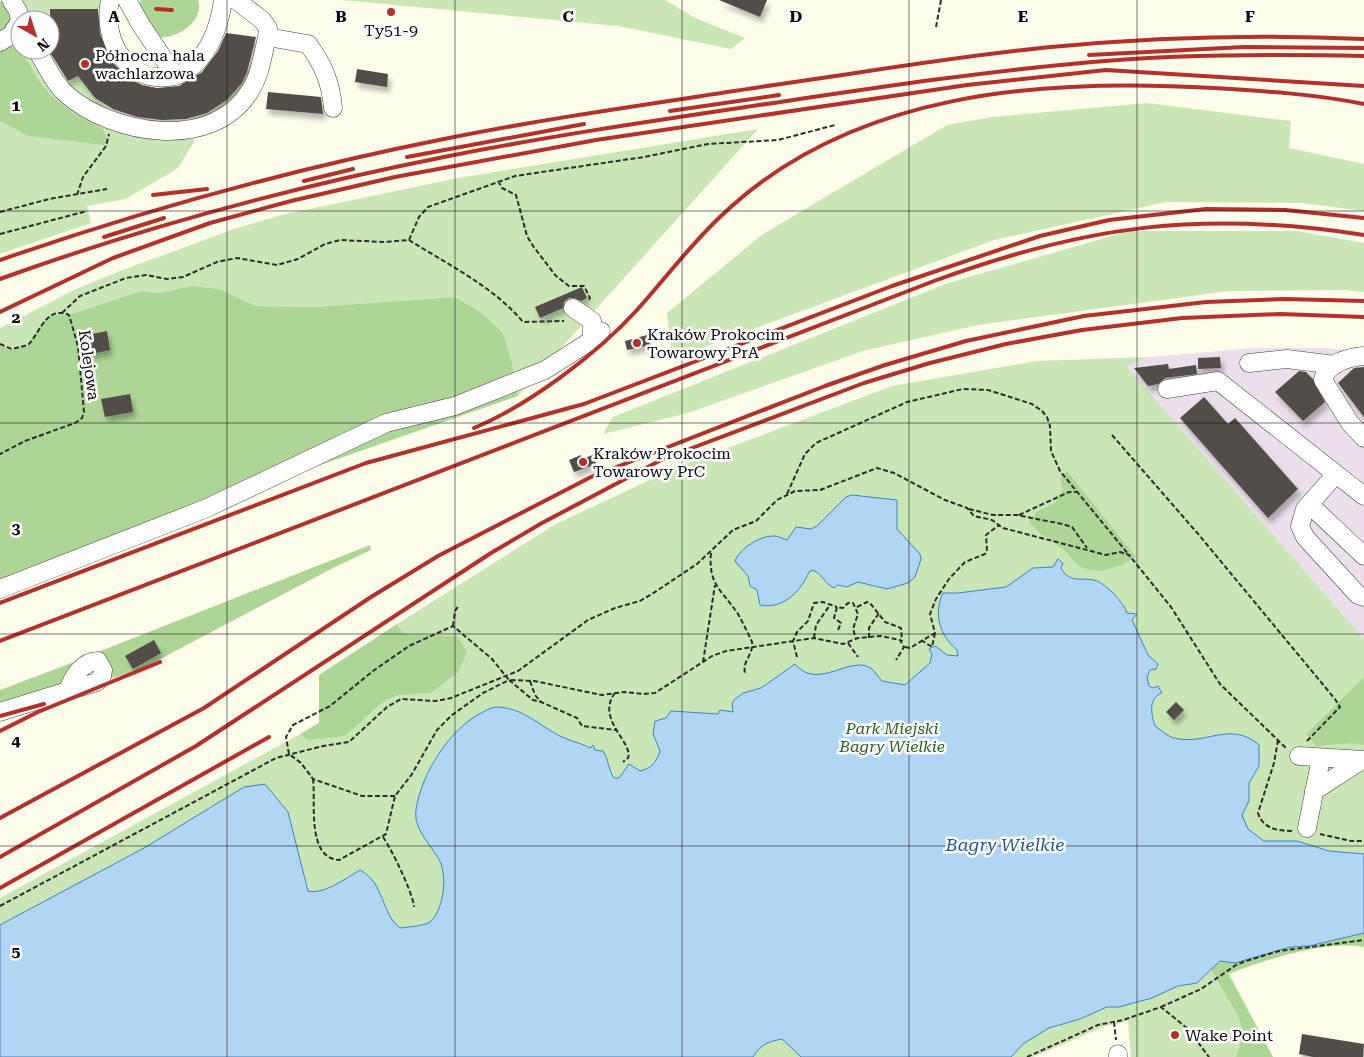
<svg xmlns="http://www.w3.org/2000/svg" width="1364" height="1057" viewBox="0 0 1364 1057" font-family="'Roboto Serif',serif">
	<style>
		.industrial { fill: #eadfea }
		.green { fill: #cbe6b6 }
		.forest { fill: #add696 }
		.water { fill: #b2d5f3; stroke: #3c83c6 }
		.building { fill: #534d48; filter: url(#shadow) }
		.lines { fill: none; stroke-linecap: round; stroke-linejoin: round }
		.minor-casing { stroke: #3e3e3e; stroke-width: 19 }
		.path { stroke: #2d2d2d; stroke-width: 2; stroke-dasharray: 5 2.5; stroke-linecap: butt }
		.minor { stroke: #fff; stroke-width: 18 }
		.rail { stroke: #b4302a; stroke-width: 4 }
		.grid { fill: none; stroke: #0b0b0b; stroke-width: 1; stroke-opacity: 0.55 }
		.poi-dot { fill: #b4302a; stroke: #fff; stroke-width: 2 }
		.labels { text-anchor: middle; dominant-baseline: central; stroke-width: 5; stroke-linejoin: round; paint-order: stroke }
		.poi-label { font-size: 16px; fill: #0b0b0b; stroke: #fff; text-anchor: start }
		.street-label { font-size: 16px; fill: #0b0b0b; stroke: #fff }
		.park-label { font-size: 16px; font-style: italic; fill: #275f1f; stroke: #fff }
		.water-label { font-size: 18px; font-style: italic; fill: #1b5596; stroke: #fff }
		.grid-label { font-size: 16px; text-anchor: middle; font-weight: bold; fill: #0b0b0b; stroke: #fff; stroke-width: 5; stroke-linejoin: round; paint-order: stroke }
	</style>
	<defs>
		<filter id="shadow"><feDropShadow dx="3" dy="5.5" stdDeviation="2.5" flood-color="#0004"/></filter>
	</defs>
	<rect width="100%" height="100%" fill="#fefcea"/>
	<path class="industrial" d="M1254 348H1326L1364 352V639L1125 366 1149 357Z"/>
	<path class="green" d="M11 0H103V9H50L49 20H20V50H50V47L53 60 64 83 78 76 95 98 112 113 137 123 187 122 212 111 227 100 242 83 254 58 258 37H267L250 92 194 134V142L178 168 126 199 87 206 91 223 0 254V34Z
		M341 0H665L695 18 745 38 731 49 618 26Z
		M1147 103 1291 121 1289 148 1364 164V211L1302 203 1166 202 994 240 672 359 667 313 763 234 947 125 992 117Z
		M758 129 518 396 512 363 503 333 454 297 315 307 255 306 220 289 192 286 159 293 141 291 69 315H51L45 319 33 340 19 349 0 344V328L76 289 120 271 234 229 281 215 458 178Z
		M1129 231H1297L1364 243V292L1345 290 1229 291 978 325 863 351 688 413 603 434 613 417 948 283Z
		M1149 357 1126 366 1364 639V677L1336 705 1364 737V933L1290 947 1235 963 1223 962 1273 1057H1131L1128 1021 1106 1026 1033 1057H0V898L300 734 307 740 372 712 384 701 402 695 457 636 404 634 397 624 554 525 675 468 892 386 1036 361Z"/>
	<path class="forest" d="M3 0H7L13 23 0 34V2Z
		M141 0H198C205 21 176 40 158 37L137 11Z
		M6 45 22 50C43 95 60 107 103 129L107 139 104 145 29 136 0 121V49Z
		M192 286 220 289 255 306 315 307 455 297 483 314 503 333 512 363 518 396 186 512 0 584V345L12 349 28 345 45 319 51 315H69L141 291 159 293Z
		M1067 471 1136 557C1120 566 1100 576 1081 567 1075 564 1070 555 1065 551 1052 540 1039 535 1029 522L1036 512 1055 503 1063 489 1060 478Z
		M370 545 371 550 333 568 143 668 107 680 104 656 98 652Z
		M397 624 404 634 457 636 467 652 458 672 431 693 400 695 384 701 345 736 307 740 300 734 319 723V675Z
		M74 662 63 687 0 709V690Z
		M1364 677V745L1352 743 1316 746 1306 734Z
		M1364 933V947C1326 940 1265 960 1228 974L1273 1057H1236L1244 1033 1238 1016 1211 969 1221 961 1235 963 1290 947 1309 946Z"/>
	<path class="water" d="M852 495 897 500V529L920 554 921 559 915 577 908 583 887 589 858 582 847 587 838 585 834 588C824 583 823 575 813 570L809 572C801 591 783 610 760 605L757 590 750 586 748 576 735 561C740 548 761 535 775 536 779 536 783 539 787 540L796 527 811 529 817 526 846 497Z
		M1058 559 1063 563 1061 568C1070 585 1083 576 1097 581 1107 585 1124 603 1127 613L1137 614 1132 620 1148 655 1158 664 1156 669 1150 670 1147 677 1149 686 1153 688 1158 686 1162 693C1148 698 1151 714 1155 726 1160 729 1166 735 1171 737 1204 748 1229 719 1259 745V766L1249 783V801L1242 815 1248 829 1264 841H1297L1329 851 1364 854V933L1309 946 1290 947 1235 963 1220 961 1197 983 1178 986 1152 998 1119 1007H1107L1080 1019 1049 1028 1023 1044 1011 1057H801L782 1039C768 1042 761 1044 753 1057H0V925L144 848 244 787 265 784 288 812 308 891C324 895 346 878 360 870 385 883 381 914 400 928 408 927 423 926 430 922 443 911 447 880 441 864 434 847 413 831 416 810 421 774 450 728 483 712 487 710 492 707 497 707 524 708 539 726 562 737 571 741 581 743 590 748L593 745 595 750 603 751C609 759 608 770 614 778H619L629 764 640 771C652 768 656 763 660 751L653 734 655 721 666 718 671 711 718 714 720 710 733 712 732 704 734 700 743 693 761 688 795 664C818 692 852 653 872 669 876 672 878 678 882 681L905 685 930 663 932 654 929 649 935 646 947 655 958 656 957 650C940 636 933 614 943 593H958L1006 587 1033 568 1053 567Z"/>
	<path class="building" d="M719 0H767L760 17Z
		M50 9H98L100 34 113 63 127 77 142 85 157 88 179 86 202 72 218 51 226 33 256 37 247 72 242 83 227 100 207 113 186 119 162 120 137 117 113 109 95 98 78 76 68 81 51 54Z
		M357 69 388 74 387 87 355 82Z
		M268 92 321 97 323 114 266 109Z
		M582 287 587 298 581 301 574 298H569L564 302 563 308 540 318 535 307Z
		M107 331 110 350 91 354 87 335Z
		M647 335 650 345 627 350 625 341Z
		M1220 357 1221 368 1198 369V358Z
		M1168 364 1169 369 1196 365 1197 374 1165 378 1158 384 1148 386 1134 368Z
		M1364 367V417L1338 383 1354 368Z
		M1299 371 1306 372 1313 379 1325 402 1303 421 1275 392Z
		M130 394 133 412 105 417 101 399Z
		M1204 397 1228 424 1235 418 1298 489 1268 518 1180 418Z
		M581 455 582 459 593 455 596 464 574 472 569 460Z
		M154 640 161 653 133 669 125 656Z
		M1176 702 1184 710 1174 720 1166 712Z
		M1302 1034 1364 1044 1363 1057H1313L1299 1054Z"/>
	<g class="lines">
		<defs>
			<path id="minor" d="M11 0 18 11 20 20
				M110 0C101 42 129 86 175 76
				M127 0 141 25 175 76C206 65 219 30 223 0
				M236 0 262 20 268 28 267 37 308 44C323 64 331 83 333 108
				M0 42 11 35 20 21
				M37 50C46 65 53 82 66 94 112 135 213 152 250 91 260 76 263 54 267 37
				M573 308 592 321V340
				M1364 356C1349 357 1327 363 1323 380L1350 423 1364 438
				M1249 363 1287 359 1335 365
				M1167 389 1218 381 1364 496
				M1336 474 1305 509 1300 526 1305 537 1358 595 1364 597
				M1309 504 1364 556
				M0 589 207 508 386 423 455 406 545 370 592 340 601 331
				M0 712 97 682 102 676 103 670 98 661C82 661 72 678 68 691
				M1299 756 1364 760
				M1314 791 1362 760
				M1307 828 1321 758
				M1118 1054V1057"/>
		</defs>
		<use href="#minor" class="minor-casing"/>
		<path class="path" d="M936 27 941 0
			M498 181 502 188 516 195 527 236 533 246 556 276 569 286H584L590 298 588 301
			M77 195 83 177 106 146 109 134
			M0 212 49 199 107 189
			M0 234 87 211
			M409 240C447 264 494 287 523 322L564 321
			M62 313 80 296 126 278 146 275 167 279 183 277 217 262 237 258 277 265 298 259 325 244 340 240 385 242 409 240 419 217 428 207 515 176 644 157 708 144 778 140 835 125
			M0 344 12 349 28 345C40 333 46 305 69 315L78 346 84 412 82 418 75 423 25 441 0 454
			M1112 435 1199 535 1335 699 1340 707 1306 742
			M787 494 805 454 816 443 907 402 963 389 988 390 1032 404 1042 411 1047 417 1050 426 1051 451 1060 471 1129 555
			M969 509 993 515H1017L1062 524 1072 527 1087 548
			M1019 515 1069 492H1076
			M711 553C708 585 722 590 738 614 743 623 748 633 752 642 754 654 742 661 745 673
			M857 607 867 602 870 603 885 622 901 628 902 641
			M453 626 455 611 459 605
			M838 630 841 623 834 618 837 607 843 608 848 603H853L858 614 853 629 856 639
			M814 638 816 625 830 605
			M869 638V628L879 613
			M921 640 932 647 935 633
			M848 643 858 657
			M905 647 910 648 935 633 930 614 936 599 949 579 965 562 985 554 987 551 986 535 999 525
			M797 657 793 641 797 632 808 621 814 603 823 602 837 607
			M703 662 715 585
			M530 681 535 695 541 702 577 718 582 726 616 730
			M615 693C595 719 634 743 628 758L623 762
			M1278 740 1274 763 1258 813C1263 829 1278 831 1293 831
			M313 779C316 801 306 858 339 860L386 834 395 796 412 774 437 730 452 715 483 693 509 680 533 700 541 702
			M395 796H362L313 779 301 763 289 754 286 737 293 725 330 706 373 671 409 646 453 626 492 659 509 680 534 681 602 695 624 692 644 694 655 693 712 656 726 651 814 638 843 644 858 638 880 636 900 640 904 647 896 660
			M1320 834 1351 841H1364
			M383 837C392 850 413 893 414 907
			M0 906 276 758 323 746 349 742 387 707 401 699 436 701 451 698 518 671 588 620 615 608 640 601 652 594 697 564 733 530 756 521 777 500 795 491 820 490 877 468 894 473 945 500 967 508 974 516 992 520 1003 528 1106 555 1120 552 1129 555 1171 607 1220 684 1287 749
			M1161 1007 1201 989 1236 965 1246 961 1279 951 1364 940
			M1114 1022 1116 1040
			M1027 1057 1098 1025 1123 1020 1161 1007 1188 1029 1209 1057"/>
		<use href="#minor" class="minor"/>
		<path class="rail" d="M156 9 172 10
			M1089 55 1244 47 1364 48
			M670 111 779 95
			M407 157 584 124
			M304 181 353 169
			M153 195 207 189
			M104 237 164 218
			M0 260C145 210 293 169 444 139 553 117 664 102 774 85 866 72 958 56 1051 47 1155 37 1259 34 1364 39
			M0 279C144 227 293 187 444 157 544 137 645 122 746 107 861 90 976 72 1092 62 1183 54 1273 54 1364 56
			M0 312 113 258 210 223 291 201 395 177 596 140 967 85 1106 70 1364 86
			M474 428C529 405 597 354 637 310 665 279 690 245 721 216 851 91 1042 78 1214 88 1264 91 1314 94 1364 104
			M0 603 366 463 584 404 892 286 1040 236 1109 220 1206 209 1285 210 1364 218
			M0 641 934 281C1087 225 1203 210 1364 235
			M0 716 44 704
			M0 731 38 712 160 662
			M0 818 204 708 371 597 438 556 591 477 825 386 885 365 966 341 1084 316 1206 302 1285 299 1364 301
			M0 857 196 746 491 553 542 523 663 459 864 383 930 363 1006 344 1082 330 1182 318 1280 314 1364 317
			M0 888 269 737"/>
	</g>
	<path class="grid" d="M227 0V1057M455 0V1057M682 0V1057M909 0V1057M1137 0V1057M0 211H1364M0 423H1364M0 634H1364M0 846H1364"/>
	<g class="poi-dot">
		<circle cx="391" cy="12" r="5"/>
		<circle cx="85" cy="64" r="5"/>
		<circle cx="637" cy="343" r="5"/>
		<circle cx="583" cy="462" r="5"/>
		<circle cx="1175" cy="1035" r="5"/>
	</g>
	<g class="labels">
		<g class="poi-label">
			<text x="391" y="30" text-anchor="middle">Ty51-9</text>
			<text x="95" y="55">Północna hala<tspan x="95" dy="18">wachlarzowa</tspan></text>
			<text x="647" y="334">Kraków Prokocim<tspan x="647" dy="18">Towarowy PrA</tspan></text>
			<text x="593" y="453">Kraków Prokocim<tspan x="593" dy="18">Towarowy PrC</tspan></text>
			<text x="1185" y="1035">Wake Point</text>
		</g>
		<g class="street-label">
			<text transform="translate(89 365) rotate(82)">Kolejowa</text>
		</g>
		<g class="park-label">
			<text x="892" y="728">Park Miejski<tspan x="892" dy="18">Bagry Wielkie</tspan></text>
		</g>
		<g class="water-label">
			<text x="1005" y="844">Bagry Wielkie</text>
		</g>
	</g>
	<g class="grid-label">
		<text x="114" y="22">A</text>
		<text x="341" y="22">B</text>
		<text x="568" y="22">C</text>
		<text x="796" y="22">D</text>
		<text x="1023" y="22">E</text>
		<text x="1250" y="22">F</text>
		<text x="16" y="111">1</text>
		<text x="16" y="323">2</text>
		<text x="16" y="534">3</text>
		<text x="16" y="746">4</text>
		<text x="16" y="957">5</text>
	</g>
	<g transform="translate(35 35) rotate(141)"><circle r="24" fill="#ffffff" stroke="#9d9d9d"/>
	<path d="M0-4L9 19L0 12L-9 19Z" fill="#b4302a"/>
	<text y="-8" font-size="14" font-weight="bold" text-anchor="middle" fill="#0b0b0b">N</text>
	</g>
</svg>
